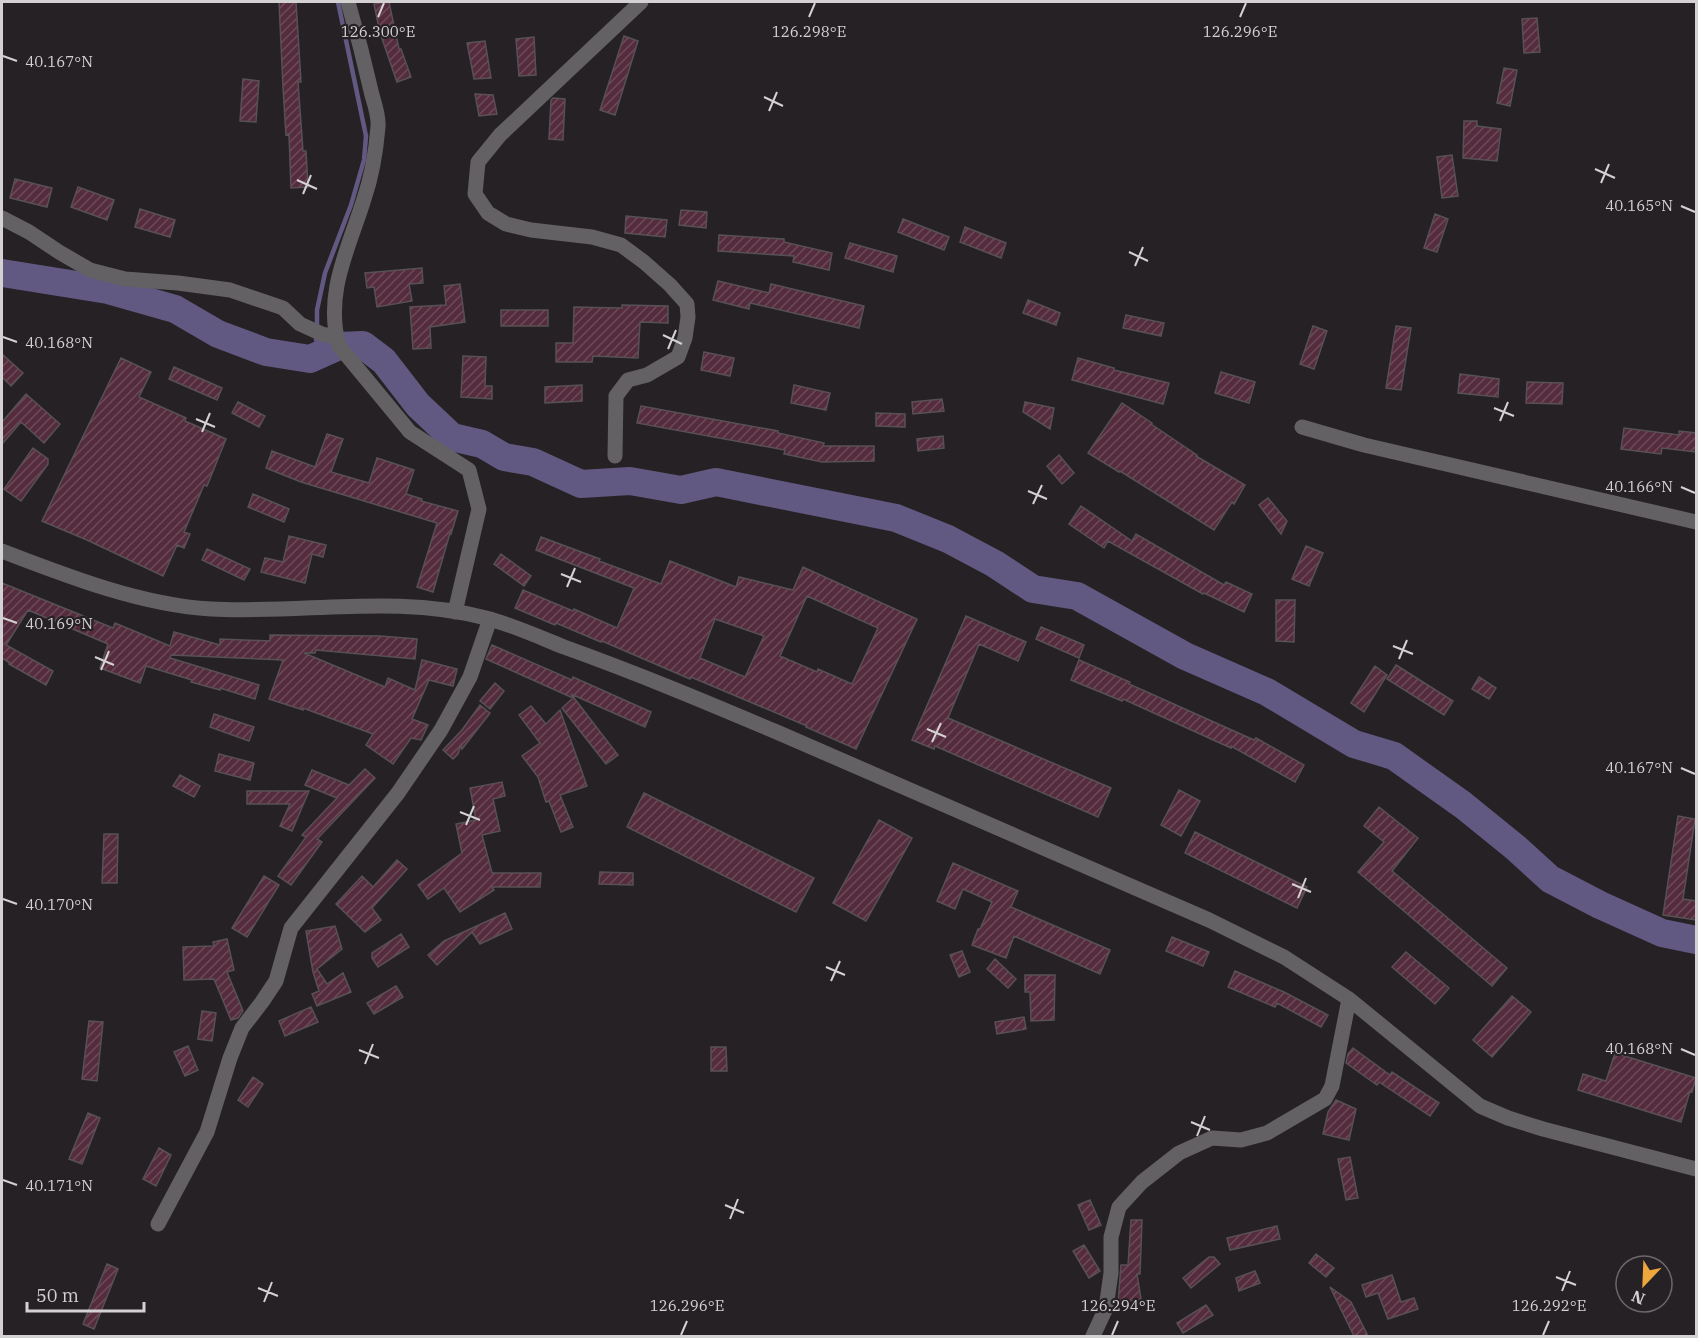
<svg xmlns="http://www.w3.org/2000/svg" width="1698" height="1338" viewBox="0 0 1698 1338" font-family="'IBM Plex Serif',serif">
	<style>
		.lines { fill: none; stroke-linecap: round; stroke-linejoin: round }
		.stream { stroke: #615981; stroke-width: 4.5 }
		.river { stroke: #615981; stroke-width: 28 }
		.building { fill: url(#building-hatch); stroke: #585154; stroke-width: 1.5; fill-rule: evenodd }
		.minor { stroke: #636164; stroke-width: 15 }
		.ticks { fill: none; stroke: #d4d1d3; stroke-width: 2 }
		.ticks-label { font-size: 15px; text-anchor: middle; fill: #d4d1d3; stroke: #262125; stroke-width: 4.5; stroke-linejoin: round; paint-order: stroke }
	</style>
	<defs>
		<pattern id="building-hatch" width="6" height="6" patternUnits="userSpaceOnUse" patternTransform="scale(1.5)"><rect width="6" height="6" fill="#542c3d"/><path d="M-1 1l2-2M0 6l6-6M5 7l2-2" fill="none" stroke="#6c4a58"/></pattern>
	</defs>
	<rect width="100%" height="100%" fill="#262125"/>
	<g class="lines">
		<path class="stream" d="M317 327V310L325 273 351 205 364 160 366 136 338 2
			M316 336V340L331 349"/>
		<path class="river" d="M2 273 108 290 175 309 218 334 266 352 310 359 339 346 363 345 384 361 418 405 452 437 482 444 504 457 533 462 581 484 630 481 681 490 716 482 896 518 948 539 995 564 1033 589 1077 596 1185 656 1267 692 1354 744 1394 756 1463 805 1516 848 1550 879 1600 905 1662 933 1696 940"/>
	</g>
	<path class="building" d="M279 2H296L301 82H298L303 151H306L308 187 291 188 289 134 286 135 283 87Z
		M384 2H389L399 49H401L411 77 397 82 380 33 374 4Z
		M1537 18 1540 52 1524 53 1522 19Z
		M624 36 638 41 615 115 600 110Z
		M534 37 536 75 519 76 516 39Z
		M485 41 491 78 474 79 467 43Z
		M1504 68 1517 70 1510 106 1497 103Z
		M243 79 259 81 256 122 240 121Z
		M475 94 493 95 497 114 479 116Z
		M553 98 565 99 563 140 549 139 551 100Z
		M1464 121H1477V126L1501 129 1497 161 1463 158Z
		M1452 155 1458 196 1442 198 1437 157Z
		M15 179 52 188 47 207 10 198Z
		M78 187 114 200 107 220 71 207Z
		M140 209 175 220 170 237 135 227Z
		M681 210 707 212 706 228 679 225Z
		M1435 214 1448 219 1437 252 1424 248Z
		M626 216 667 220 665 237 625 233Z
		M903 219 949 237 944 250 898 232Z
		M965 227 1006 243 1001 258 960 242Z
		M719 235 784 239V242L832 253 829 270 793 262 794 256 718 251Z
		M850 243 897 256 893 272 845 258Z
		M422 268 423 283 409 284 412 301 377 307 374 287 367 288 365 273Z
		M718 281 769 293 771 284 864 306 859 328 750 303 749 309 713 300Z
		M460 284 465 322 430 327 431 348 413 349 410 307 446 305 444 286Z
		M1028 300 1060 313 1056 325 1023 313Z
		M622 305 668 306V323L640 322 638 358 593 356 592 362H556V343H573L574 307 622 308Z
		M501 310H548V326H501Z
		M1126 315 1164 323 1161 336 1123 328Z
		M1313 326 1327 331 1314 369 1300 364Z
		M1396 326 1411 328 1401 390 1386 388Z
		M704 352 734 358 730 376 701 370Z
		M2 354 23 373 11 386 2 377Z
		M463 356 486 357 485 386H492V399L461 397Z
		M121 358 151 372 139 397 186 418 185 421 226 439 207 486 204 485 184 532 190 534 184 548 177 545 163 576 87 540 42 521Z
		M1078 358 1114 368V370L1169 383 1163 404 1072 380Z
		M174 367 222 388 217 400 169 379Z
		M1221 372 1255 382 1249 403 1215 393Z
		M1460 374 1499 379 1498 397 1458 393Z
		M1527 382 1563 383 1562 404 1526 403Z
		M582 385V401L545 403V387Z
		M794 385 830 393 826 410 791 403Z
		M26 394 60 424 44 443 21 422 2 444V422Z
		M942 399 944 411 913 414 912 402Z
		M238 402 265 416 259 427 232 413Z
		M1025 402 1054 408 1050 429 1023 412Z
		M1122 403 1152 423 1151 424 1197 455 1196 456 1245 485 1234 504 1232 502 1214 530 1120 471 1119 472 1088 453Z
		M641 406 778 431V433L824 443 823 446H874V461L822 462 784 454 785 450 637 423Z
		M876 413 905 414V427L876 426Z
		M1624 428 1679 435V431L1696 433V452L1662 448 1661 454 1621 449Z
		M327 434 343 439 331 472 369 483 377 458 414 470 406 494 422 499 421 501 458 511 451 534 450 533 433 592 417 587 437 523 301 482 266 468 272 451 315 467Z
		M943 436 944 448 918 451 917 439Z
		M33 448 48 459V464L21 501 4 489Z
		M1059 455 1074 473 1062 484 1047 466Z
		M253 494 289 509 284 522 248 507Z
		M1268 498 1287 521 1281 534 1259 505Z
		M1081 506 1132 541 1136 534 1224 585 1226 582 1252 594 1244 612 1204 593 1203 594 1108 541 1104 548 1069 524Z
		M289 536 326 545 323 557 312 554 305 583 261 572 265 558 283 562Z
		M541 537 600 559 599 561 661 584 670 561 736 587 739 577 793 590 803 567 917 619 856 749 806 727 807 726 691 677 690 679 602 641 601 642 556 623 555 625 515 608 523 590 573 611 574 609 617 628 634 588 536 550ZM807 596 878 628 852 684 818 669 817 672 780 656ZM715 619 764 636 745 677 700 658Z
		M1306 546 1323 553 1309 586 1292 579Z
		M207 549 250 569 244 580 202 560Z
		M501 554 531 576 524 586 494 564Z
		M2 583 113 628 115 623 170 646 174 632 220 645V639L270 641V635L380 636 417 639 415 659 316 650 315 653H304L385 687 388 678 415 690 422 660 457 669 453 686 429 680 412 719 428 725 421 740 411 738 393 764 366 745 373 734 303 708V710L269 699 283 660 171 655 170 658 259 685 255 699 220 688V690L191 682 192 680 146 666 140 683 100 668 108 644 28 610 6 645 53 671 46 685 9 664 10 663 2 658Z
		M1276 600H1295L1294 642 1276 641Z
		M966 616 1026 642 1018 661 979 644 948 718 1111 788 1098 817 935 746 934 749 912 740Z
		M1041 627 1084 645 1079 658 1036 639Z
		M492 645 572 680 573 677 651 712 645 727 571 694 618 755 606 764 562 708 573 698 486 659Z
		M1079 660 1130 682 1129 684 1254 740 1256 738 1304 765 1295 782 1231 746V748L1123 699 1122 701 1071 680Z
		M1396 665 1453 701 1444 715 1387 679Z
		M1375 666 1387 675 1364 712 1351 703Z
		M1479 677 1496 688 1489 699 1472 689Z
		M495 683 504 691 490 709 480 701Z
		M480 705 490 713 462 749 461 745 458 754 453 759 443 750 462 730Z
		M531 706 546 724 560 710 587 786 560 795 573 827 561 832 549 801 546 802 538 777 522 756 540 743 519 715Z
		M214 714 254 727 249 741 210 727Z
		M219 754 254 763 250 780 215 771Z
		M365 769 375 778 317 839 322 842 291 885 278 876 306 837 302 835 337 798 305 785 312 770 349 785Z
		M180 775 200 786 194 797 173 786Z
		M502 782 505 796 493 799 500 831 482 835 492 873H541L540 887H492L494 890 460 912 444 888 428 899 418 885 462 853 456 824 476 820 470 788Z
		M1179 790 1200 801 1181 836 1161 825Z
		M247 791H309L292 831 280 826 290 804H247Z
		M644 793 814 878 796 912 627 827Z
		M1379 807 1418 838 1392 871 1507 968 1492 986 1358 872 1384 842 1364 826Z
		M1678 816 1695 819 1683 899 1696 901V920L1663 915Z
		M879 820 912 838 866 921 833 903Z
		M1195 832 1307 887 1297 908 1185 853Z
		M104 834H118L117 883H102Z
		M397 860 407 869 372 908 381 920 365 932 336 904 362 876 373 887Z
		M953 863 1018 891 1011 907 1110 950 1100 974 1014 936 1006 958 972 945 978 929H980L992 902 963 889 955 909 937 901Z
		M600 872 633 873V885L599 884Z
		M264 876 279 885 247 937 232 928Z
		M505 913 512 929 480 944 472 932 437 965 428 955 444 941Z
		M335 926 342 949 317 969 327 984 343 973 351 992 317 1006 312 994 319 991 313 972 306 931Z
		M401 934 409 947 378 967 372 958V953Z
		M1172 937 1209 952 1203 966 1166 951Z
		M227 939 234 970 227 972 243 1011 238 1018 231 1020 214 979 184 980 183 947 214 946 213 942Z
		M962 951 970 972 959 977 950 955Z
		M1406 952 1449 988 1435 1004 1392 967Z
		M995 959 1016 979 1008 988 987 969Z
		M1235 971 1284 992 1328 1015 1321 1027 1277 1003 1275 1007 1228 987Z
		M1025 975H1055L1054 1020 1031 1021 1030 992H1025Z
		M396 986 403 997 374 1014 367 1003Z
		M1512 996 1531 1012 1492 1057 1473 1040Z
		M311 1007 318 1022 285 1036 279 1021Z
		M202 1011 216 1013 212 1041 198 1039Z
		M1024 1017 1026 1029 997 1034 995 1022Z
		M89 1021 103 1022 97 1081 82 1079Z
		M188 1046 198 1070 185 1076 174 1052Z
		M711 1047H726L727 1071H711Z
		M1353 1048 1390 1075 1392 1072 1439 1103 1430 1116 1379 1082 1377 1085 1346 1063 1348 1054Z
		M1615 1053 1696 1078 1692 1092 1690 1091 1681 1122 1578 1090 1583 1074 1606 1081Z
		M253 1077 263 1084 248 1107 238 1100Z
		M1336 1100 1356 1109 1349 1140 1323 1134 1328 1112Z
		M88 1113 100 1118 82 1164 69 1159Z
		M159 1148 171 1155 156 1186 143 1179Z
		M1350 1157 1358 1198 1346 1200 1338 1159Z
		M1090 1200 1101 1225 1089 1230 1078 1205Z
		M1131 1220H1142L1140 1274H1137L1141 1299 1118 1303 1121 1265H1128Z
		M1277 1226 1280 1239 1230 1250 1227 1238Z
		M1084 1245 1100 1271 1089 1278 1073 1251Z
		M1316 1254 1334 1268 1326 1277 1309 1263Z
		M1209 1257H1214L1220 1264 1191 1288 1183 1278Z
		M107 1264 118 1269 94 1329 83 1324Z
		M1255 1271 1260 1283 1239 1291 1236 1278Z
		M1392 1275 1401 1302 1414 1298 1418 1309 1388 1319 1378 1293 1366 1297 1362 1285Z
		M1330 1287 1351 1302 1368 1336H1354Z
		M1206 1305 1213 1315 1183 1333 1177 1323Z"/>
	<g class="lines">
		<path class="minor" d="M348 2C357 33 365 64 372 95 375 105 379 117 378 127 376 151 372 176 364 199 349 248 324 293 339 346L410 432 469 470 479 509 455 612
			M2 218 29 232 59 252 90 270 125 279 178 283 230 290 283 308 300 324 322 334 337 337
			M1302 427 1364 445 1696 522
			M615 456 616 396 628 380 647 375 678 357 685 338 688 317 687 304 670 285 644 262 621 245 592 237 531 230 506 224 488 213 475 194 478 162 500 135 641 2
			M2 551C67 576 141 605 211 609 303 614 396 594 486 618 513 625 539 637 564 647 637 673 708 703 779 733 922 795 1065 858 1209 920L1284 957 1349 999 1480 1106 1508 1118 1543 1129 1696 1169
			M158 1224 207 1132 230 1058 242 1028 262 1002 276 981 291 928 398 793 441 730 470 677 490 619
			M1093 1336 1106 1308 1111 1273V1237L1119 1207 1142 1182 1179 1153 1212 1138 1241 1140 1267 1133 1325 1099 1332 1086 1349 999"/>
	</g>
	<path class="ticks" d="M378 17 384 3M809 17 815 3M1240 17 1246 3M3 56 17 61M764 97 783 106M769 111 777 92M1595 169 1615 178M297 180 317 189M1601 183 1609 164M303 194 311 175M1681 206 1695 212M1129 252 1148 261M1135 266 1143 247M663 335 682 344M3 337 17 342M668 349 676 330M1494 408 1514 416M196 419 215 427M1500 421 1508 402M202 432 210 413M1681 487 1695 493M1028 491 1047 499M1033 504 1042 485M561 574 581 582M567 587 575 568M3 618 17 623M1393 646 1413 654M95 657 114 665M1399 659 1407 640M101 670 109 651M927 729 946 737M932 742 941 723M1681 768 1695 774M460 812 480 820M466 825 474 806M1292 884 1311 892M1298 898 1306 878M3 899 17 904M826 967 845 975M831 981 840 961M1681 1049 1695 1055M359 1050 379 1058M365 1064 373 1044M1191 1122 1210 1130M1197 1136 1205 1116M3 1180 17 1185M725 1205 744 1213M730 1219 738 1199M1556 1277 1576 1285M258 1288 278 1296M1562 1291 1570 1271M264 1302 272 1282M681 1335 687 1321M1112 1335 1118 1321M1543 1335 1549 1321"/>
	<g class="ticks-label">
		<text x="378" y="37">126.300°E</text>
		<text x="809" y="37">126.298°E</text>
		<text x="1240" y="37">126.296°E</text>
		<text x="59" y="67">40.167°N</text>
		<text x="1639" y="211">40.165°N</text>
		<text x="59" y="348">40.168°N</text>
		<text x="1639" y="492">40.166°N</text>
		<text x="59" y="629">40.169°N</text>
		<text x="1639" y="773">40.167°N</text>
		<text x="59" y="910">40.170°N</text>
		<text x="1639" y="1054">40.168°N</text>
		<text x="59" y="1191">40.171°N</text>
		<text x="687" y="1311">126.296°E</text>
		<text x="1118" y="1311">126.294°E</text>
		<text x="1549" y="1311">126.292°E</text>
	</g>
	<rect width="1698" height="1338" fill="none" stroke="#d4d1d3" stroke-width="6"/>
	<g transform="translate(1644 1284) rotate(203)"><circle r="28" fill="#262125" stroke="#6c676b" stroke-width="1.5"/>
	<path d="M0-4.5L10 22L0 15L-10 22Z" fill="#eea73d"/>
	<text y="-9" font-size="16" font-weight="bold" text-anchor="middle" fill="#d4d1d3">N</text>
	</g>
	<path d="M27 1302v9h117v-9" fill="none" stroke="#d4d1d3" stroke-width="3"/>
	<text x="36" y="1302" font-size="18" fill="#d4d1d3" stroke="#262125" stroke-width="4.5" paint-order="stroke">50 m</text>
</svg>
